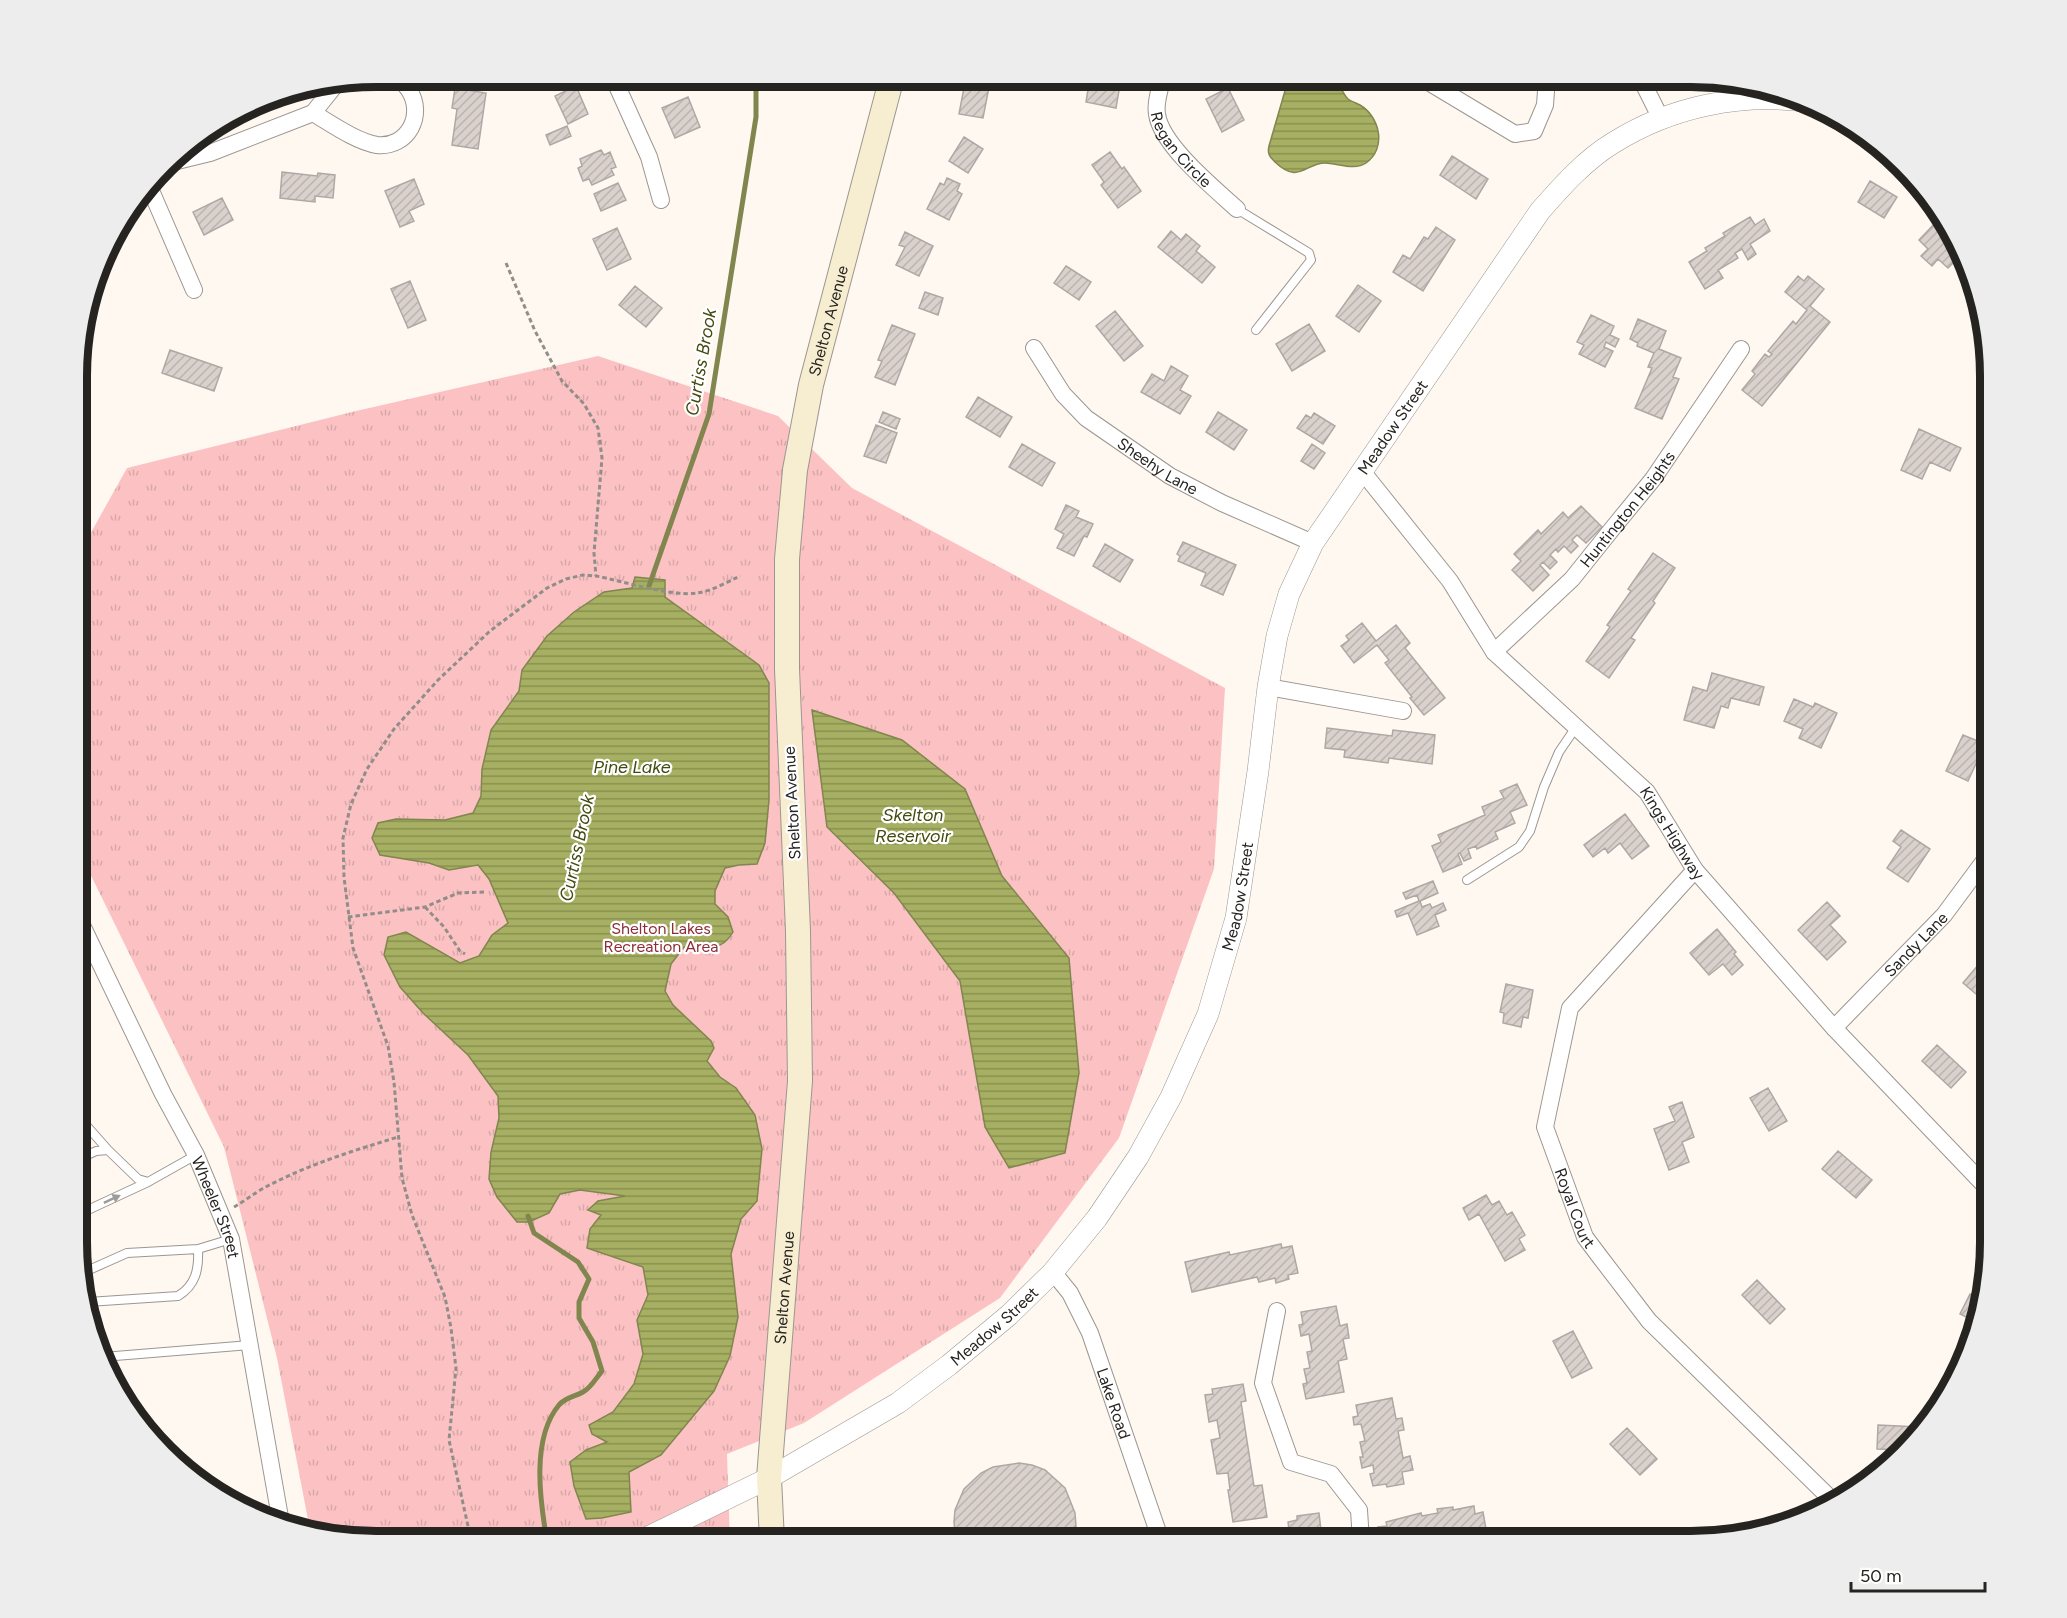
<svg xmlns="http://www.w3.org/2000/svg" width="2067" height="1618" viewBox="0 0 2067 1618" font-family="Figtree,sans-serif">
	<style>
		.grass { fill: url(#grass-tufts) }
		.water { fill: url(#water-rules); stroke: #80864e; stroke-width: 1.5 }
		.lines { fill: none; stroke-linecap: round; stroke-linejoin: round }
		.stream { stroke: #80864e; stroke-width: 5 }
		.building { fill: url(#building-hatch); stroke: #b0a7a4; stroke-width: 1.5 }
		.service-casing { stroke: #9c9690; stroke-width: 10 }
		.minor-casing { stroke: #9c9690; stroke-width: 18 }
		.tertiary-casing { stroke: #9c9690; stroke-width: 22 }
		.secondary-casing { stroke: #9c9690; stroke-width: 26 }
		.path { stroke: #918d88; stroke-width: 3; stroke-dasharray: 4.5 3; stroke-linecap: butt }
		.service { stroke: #fff; stroke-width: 8 }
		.minor { stroke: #fff; stroke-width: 16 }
		.tertiary { stroke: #fff; stroke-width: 21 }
		.secondary { stroke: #f7edd0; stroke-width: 24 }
		.oneway { fill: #9d9c9b }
		.labels { text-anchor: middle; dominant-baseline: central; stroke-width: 4.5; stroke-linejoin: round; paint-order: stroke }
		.street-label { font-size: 16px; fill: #262421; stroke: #fff }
		.park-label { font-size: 16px; fill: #8e2c37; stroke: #fff }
		.water-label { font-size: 18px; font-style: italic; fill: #454a0e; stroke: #fff }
		.rim { fill: none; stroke: #262421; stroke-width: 8 }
	</style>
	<defs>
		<pattern id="grass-tufts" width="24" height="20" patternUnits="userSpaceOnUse" patternTransform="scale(1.5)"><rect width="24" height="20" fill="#fcc2c3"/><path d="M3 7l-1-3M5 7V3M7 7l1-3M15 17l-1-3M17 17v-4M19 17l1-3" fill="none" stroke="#d8a7a7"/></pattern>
		<pattern id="water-rules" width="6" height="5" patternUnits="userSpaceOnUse" patternTransform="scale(1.5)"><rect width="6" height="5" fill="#a7b062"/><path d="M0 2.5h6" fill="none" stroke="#888f50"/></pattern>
		<pattern id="building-hatch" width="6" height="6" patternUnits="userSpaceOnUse" patternTransform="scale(1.5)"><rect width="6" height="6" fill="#dad1cd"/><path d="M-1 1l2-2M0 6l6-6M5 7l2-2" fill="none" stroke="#bbb3b0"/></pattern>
	</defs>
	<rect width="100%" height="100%" fill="#fff8f1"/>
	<path class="grass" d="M598 356 778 416 852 488 1225 688 1214 869 1119 1138 1000 1298 804 1423 727 1454 730 1541H357L310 1530 277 1358 224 1147 78 849 79 554 127 468 356 411Z"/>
	<path class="water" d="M1289 77C1305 77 1324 73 1337 84 1342 88 1343 94 1348 99 1351 101 1356 103 1360 105 1380 117 1387 148 1366 163 1355 171 1337 163 1325 163 1305 163 1299 185 1275 162 1270 157 1267 154 1269 146Z
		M635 577 665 580V597L759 665 769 683V800L765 843 757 864 739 865 725 868 715 891V904L728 917 733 932C722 952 704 949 684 947L671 964 665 991 673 1005 711 1041 714 1048 707 1061 720 1077 736 1088 755 1115 762 1149 757 1201 741 1219 731 1254 738 1317 730 1356 714 1391 661 1455 629 1472 631 1512 602 1518 586 1519 574 1486 570 1462 586 1450 607 1442 592 1434 589 1425 613 1412 634 1384 643 1354 637 1320 648 1295 643 1267 587 1248 590 1229 601 1215 588 1210 598 1201 625 1196 580 1190 560 1194 549 1213 529 1222H517L497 1197 489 1179 491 1152 499 1118 498 1096 468 1055 423 1013 400 987 384 955 388 937 406 932 460 963 479 956 492 935 508 923 489 879 478 865 449 870 429 863 380 855 372 838 378 823 396 819 445 820 473 813 481 796 482 769 491 730 519 691 522 670 547 636 574 612 604 592 632 588Z
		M812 710 902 740 965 789 1002 876 1069 958 1079 1073 1065 1153 1009 1168 985 1127 960 981 894 893 827 827Z"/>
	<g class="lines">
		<path class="stream" d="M649 586 709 414 756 117V77
			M528 1216 534 1233 578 1262 589 1279 579 1302V1318L593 1342 602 1371C596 1378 591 1388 583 1392 576 1396 564 1398 559 1405 531 1438 540 1501 547 1541"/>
	</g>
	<path class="building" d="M966 77H991L983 118 959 114Z
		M1090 77 1121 79 1116 108 1086 102Z
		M1472 77H1494L1488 87Z
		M576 86 588 114 568 124 555 96Z
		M455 88 486 93 478 149 452 145 457 109 452 108Z
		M1228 88 1244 120 1222 132 1206 99Z
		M688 97 700 127 675 138 662 108Z
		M567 126 571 136 550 145 546 135Z
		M964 137 983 149 968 173 949 161Z
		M601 150 604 155 610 152 616 167 611 169 614 175 592 185 589 179 583 181 578 168 582 166 580 159Z
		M1110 152 1122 169 1124 167 1141 191 1118 208 1101 185 1104 182 1092 165Z
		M1452 156 1488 179 1476 199 1440 175Z
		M282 172 317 176 318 173 335 175 333 198 315 196V202L280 198Z
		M947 178 960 184 957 191 962 194 949 220 927 209 940 183 944 185Z
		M414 179 424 204 409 211 414 221 400 227 385 191Z
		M1870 181 1897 197 1884 218 1858 202Z
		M618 183 626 200 601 211 594 194Z
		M222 198 233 220 204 235 193 212Z
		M1750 217 1755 225 1764 219 1770 231 1750 244 1756 254 1748 260 1742 249 1735 253 1738 258 1718 270 1723 278 1705 289 1689 262 1707 251 1705 248 1725 236 1723 233Z
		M1936 222 1945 231 1948 228 1958 241 1963 253 1948 268 1938 259 1932 266 1921 256 1928 249 1919 240Z
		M1436 227 1455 240 1423 291 1393 272 1403 255 1410 259 1424 237 1428 239Z
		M617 228 631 259 607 270 593 239Z
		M1171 231 1181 240 1186 234 1200 246 1196 251 1215 267 1202 283 1158 247Z
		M905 232 933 246 919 276 896 265 905 247 899 245Z
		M1066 266 1091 282 1079 300 1054 283Z
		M1798 276 1804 281 1808 276 1824 289 1810 306 1830 322 1762 406 1742 390 1755 374 1752 371 1765 354 1769 357 1772 354 1768 351 1793 321 1796 324 1807 310 1785 292Z
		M410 281 426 320 408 328 391 289Z
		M1358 285 1381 301 1359 332 1336 316Z
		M635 286 662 308 646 327 619 305Z
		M925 292 943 298 938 315 919 308Z
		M1977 298 1982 309 1979 312 1971 304Z
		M1115 311 1143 346 1124 361 1096 326Z
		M1591 315 1614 326 1610 335 1619 339 1615 347 1606 342 1604 347 1613 351 1605 367 1579 354 1584 345 1577 342Z
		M1638 319 1666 331 1659 349 1681 358 1673 377 1679 379 1662 419 1635 408 1652 368 1648 367 1654 353 1637 346 1638 343 1630 339Z
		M1309 324 1325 351 1292 371 1276 344Z
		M892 325 915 334 895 385 875 377 882 361 878 360Z
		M170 350 222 368 214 391 162 373Z
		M1171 366 1188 376 1180 390 1191 396 1180 414 1141 392 1152 374 1164 381Z
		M978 397 1012 417 1000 437 966 417Z
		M883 412 900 419 896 429 879 422Z
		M1218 412 1247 430 1234 450 1206 432Z
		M1314 413 1335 426 1323 444 1297 428 1306 415 1311 418Z
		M876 425 897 433 886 463 864 456Z
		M1919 429 1961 448 1950 471 1930 462 1922 479 1901 470Z
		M1022 444 1055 463 1042 486 1009 467Z
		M1312 444 1325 453 1314 469 1301 461Z
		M1066 505 1079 511 1076 517 1093 524 1087 537 1084 536 1074 556 1057 548 1064 534 1055 529Z
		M1581 506 1602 527 1586 543 1577 535 1572 540 1578 546 1571 553 1564 546 1558 552 1556 549 1550 555 1557 562 1550 569 1543 562 1540 565 1549 575 1533 591 1512 570 1521 561 1514 554 1538 530 1541 534 1563 512 1568 518Z
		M1183 542 1236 565 1223 595 1201 585 1206 573 1178 561 1180 556 1177 554Z
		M1105 544 1133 560 1120 582 1093 566Z
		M1653 553 1675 568 1653 601 1655 603 1631 638 1635 640 1609 678 1586 661 1610 627 1607 625 1631 591 1628 589Z
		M1362 623 1376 641 1396 625 1410 643 1405 648 1445 698 1424 715 1410 698 1412 697 1385 663 1389 660 1377 645 1354 663 1341 646 1349 640 1346 636Z
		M1712 673 1764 687 1759 705 1731 698 1728 708 1721 706 1714 728 1684 720 1693 687 1707 691Z
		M1794 699 1813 707 1815 703 1837 713 1821 748 1799 738 1803 729 1784 721Z
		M1327 728 1392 736 1393 730 1435 735 1432 764 1389 758 1388 763 1344 757 1345 750 1325 748Z
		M1963 735 1985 744 1968 781 1946 771Z
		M1517 784 1527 805 1510 812 1515 823 1495 832 1498 839 1477 849 1476 846 1468 849 1471 858 1464 861 1460 853 1458 854 1462 864 1443 872 1432 846 1441 842 1438 835 1485 815 1482 807 1504 798 1500 791Z
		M1625 814 1649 846 1632 859 1620 843 1608 853 1605 848 1593 857 1584 845Z
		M1901 830 1930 849 1908 882 1887 868 1901 847 1893 841Z
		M1433 881 1438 893 1420 901 1422 907 1430 904 1432 908 1443 903 1446 910 1435 915 1439 926 1417 935 1408 913 1397 917 1395 911 1419 901 1417 895 1406 899 1403 893Z
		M1827 902 1840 916 1830 925 1846 942 1827 960 1798 930Z
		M1717 929 1736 952 1734 954 1743 965 1732 975 1723 964 1709 975 1690 953Z
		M1990 951V990L1982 999 1963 983Z
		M1506 984 1533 990 1528 1018 1523 1017 1521 1027 1503 1023 1504 1013 1500 1012Z
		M1937 1045 1966 1072 1951 1088 1922 1061Z
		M1768 1088 1787 1121 1769 1131 1750 1098Z
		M1682 1102 1694 1137 1682 1142 1689 1162 1669 1170 1654 1129 1675 1121 1669 1107Z
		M1990 1106V1129L1978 1118Z
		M1838 1151 1872 1180 1856 1198 1822 1169Z
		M1486 1195 1492 1205 1499 1201 1507 1215 1512 1212 1525 1235 1519 1239 1525 1250 1505 1261 1479 1214 1469 1220 1463 1208Z
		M1281 1244 1282 1248 1292 1246 1298 1273 1288 1275 1289 1279 1276 1283 1275 1278 1259 1282 1257 1277 1192 1292 1185 1262 1229 1252 1230 1255Z
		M1757 1280 1785 1309 1770 1324 1742 1295Z
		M1970 1294 1981 1300 1976 1322 1960 1314Z
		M1336 1306 1340 1326 1347 1324 1349 1338 1343 1339 1347 1359 1338 1361 1344 1392 1306 1399 1303 1384 1307 1383 1304 1369 1310 1368 1307 1352 1312 1351 1309 1334 1301 1336 1299 1325 1303 1324 1301 1312Z
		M1573 1331 1592 1368 1572 1378 1553 1341Z
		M1243 1384 1246 1401 1241 1402 1254 1486 1262 1485 1267 1517 1233 1522 1228 1490H1230L1228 1473 1217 1474 1211 1440 1220 1438 1217 1420 1209 1422 1205 1395 1213 1394 1212 1389Z
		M1392 1398 1396 1419 1402 1418 1404 1430 1398 1431 1403 1458 1410 1456 1413 1470 1402 1472 1404 1484 1387 1487 1386 1484 1373 1486 1370 1474 1374 1473 1373 1465 1362 1468 1360 1457H1363L1360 1442 1365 1441 1361 1424 1354 1425 1353 1417 1358 1416 1356 1405Z
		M1878 1425 1919 1427V1435L1905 1450 1877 1449Z
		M1627 1428 1657 1459 1640 1475 1610 1444Z
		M1019 1463 1032 1465 1045 1470 1065 1488 1075 1513 1076 1526 1074 1541H956L954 1522 955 1510 964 1489 981 1473 993 1467Z
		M1474 1506 1475 1514 1483 1512 1487 1535 1478 1537 1479 1540 1460 1541V1537L1434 1541H1381L1378 1527 1387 1526 1386 1522 1421 1513 1422 1516 1438 1513 1437 1509 1453 1507V1510Z
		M1319 1513 1321 1530 1325 1529 1327 1541H1286V1538H1290L1288 1522 1297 1520V1516Z"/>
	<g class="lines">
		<defs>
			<path id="service" d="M1237 209 1309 253 1311 260 1256 330
				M1467 880 1519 847 1530 831 1544 787 1559 752 1576 727
				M77 1118 85 1124 108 1150
				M77 1160 96 1151 108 1150 138 1179 148 1182
				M77 1215 148 1182 196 1155
				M80 1274 127 1253 198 1249 231 1239
				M88 1302 178 1296C196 1285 199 1269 198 1249
				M103 1357 250 1345"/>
			<g id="minor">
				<path d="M613 77 649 157 661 200"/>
				<path id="s1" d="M1163 77C1160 88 1155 103 1157 114 1161 145 1214 188 1237 209"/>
				<path d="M1420 77 1515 134 1534 131 1545 105 1547 77"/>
				<path d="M1640 77 1661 119"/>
				<path d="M313 113C330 123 357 142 377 145 408 148 425 115 409 90 406 85 400 80 396 77"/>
				<path d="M169 163 210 153 313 113 337 83"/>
				<path d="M149 186 194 290"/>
				<path id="s2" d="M1034 348 1063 394 1086 418 1170 476 1222 503 1313 543"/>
				<path id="s3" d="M1362 471 1450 581 1494 652 1647 792 1695 870 1834 1028 1990 1191"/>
				<path id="s4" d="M1494 652 1572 579 1612 529 1653 479 1741 349"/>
				<path d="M1268 687 1403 711"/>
				<path id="s5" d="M1695 870 1570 1008 1545 1127 1585 1237 1600 1257 1649 1321 1834 1502"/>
				<path id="s6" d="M78 917 163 1094 196 1155 231 1239 281 1523"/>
				<path id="s7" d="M1834 1028 1944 915 1990 853"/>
				<path id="s8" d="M1053 1272 1070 1293 1090 1333 1161 1541"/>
				<path d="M1277 1311 1263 1383 1291 1462 1331 1474 1359 1510 1361 1541"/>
			</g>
			<g id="tertiary">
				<path id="s9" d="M640 1541 769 1478 898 1403 949 1365 1009 1315 1053 1272 1097 1218 1138 1157 1171 1097 1208 1014 1236 918 1258 771 1268 687 1277 636 1289 594 1313 543 1540 211C1562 186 1585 160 1613 143 1672 106 1742 92 1811 102"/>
			</g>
			<g id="secondary">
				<path id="s10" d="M772 1541 769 1478 800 1081 798 931 787 669V559L795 470 811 385 892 77"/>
			</g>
		</defs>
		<use href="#service" class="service-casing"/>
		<use href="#minor" class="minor-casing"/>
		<use href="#tertiary" class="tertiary-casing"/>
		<use href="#secondary" class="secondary-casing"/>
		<path class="path" d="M506 263 535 331 562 381 584 404 598 428 602 458 594 553 596 576
			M425 907 444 927 460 951 465 954
			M348 917 425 907 458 893 484 892
			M234 1207C243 1202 252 1195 262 1189 304 1166 352 1151 398 1137
			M469 1541 468 1526 449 1440 456 1368 451 1328 445 1297 412 1215 402 1178 394 1082 388 1046 353 948 344 877 343 838 351 804 367 769 394 729 438 680 490 631 547 588 566 579 583 575 596 576C623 581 672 597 697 593 712 591 727 582 740 576"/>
		<use href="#service" class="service"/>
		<use href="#minor" class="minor"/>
		<use href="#tertiary" class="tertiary"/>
		<use href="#secondary" class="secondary"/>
	</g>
	<defs><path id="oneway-solid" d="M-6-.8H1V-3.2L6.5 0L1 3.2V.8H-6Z" transform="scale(1.5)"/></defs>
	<use class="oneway" href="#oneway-solid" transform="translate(112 1199) rotate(-25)"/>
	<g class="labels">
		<g class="street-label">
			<text stroke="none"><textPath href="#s1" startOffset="81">Regan Circle</textPath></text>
			<text stroke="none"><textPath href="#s10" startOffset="1226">Shelton Avenue</textPath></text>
			<text stroke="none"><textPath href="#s9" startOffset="1424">Meadow Street</textPath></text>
			<text stroke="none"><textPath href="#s2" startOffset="174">Sheehy Lane</textPath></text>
			<text stroke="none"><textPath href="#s4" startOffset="196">Huntington Heights</textPath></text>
			<text transform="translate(792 803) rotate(-93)">Shelton Avenue</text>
			<text stroke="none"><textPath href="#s3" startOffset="480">Kings Highway</textPath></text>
			<text stroke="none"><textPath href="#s9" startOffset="920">Meadow Street</textPath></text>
			<text stroke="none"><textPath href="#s7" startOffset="117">Sandy Lane</textPath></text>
			<text stroke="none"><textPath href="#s6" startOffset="322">Wheeler Street</textPath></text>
			<text stroke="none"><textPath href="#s5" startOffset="394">Royal Court</textPath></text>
			<text stroke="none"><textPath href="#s10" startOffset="254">Shelton Avenue</textPath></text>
			<text stroke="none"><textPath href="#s9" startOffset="416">Meadow Street</textPath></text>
			<text stroke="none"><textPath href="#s8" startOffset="146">Lake Road</textPath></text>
		</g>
		<g class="park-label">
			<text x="661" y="928">Shelton Lakes<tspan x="661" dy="18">Recreation Area</tspan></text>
		</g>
		<g class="water-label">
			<text transform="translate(701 362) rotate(-80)">Curtiss Brook</text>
			<text x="632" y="767">Pine Lake</text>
			<text x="913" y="815">Skelton<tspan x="913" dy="21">Reservoir</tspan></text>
			<text transform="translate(577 848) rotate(-78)">Curtiss Brook</text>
		</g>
	</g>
	<path d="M0 0H2067V1618H0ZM376 87H1691A289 289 0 0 1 1980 376V1242A289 289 0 0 1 1691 1531H376A289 289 0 0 1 87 1242V376A289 289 0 0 1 376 87Z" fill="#eeeded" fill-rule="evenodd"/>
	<path class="rim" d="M376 87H1691A289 289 0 0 1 1980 376V1242A289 289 0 0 1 1691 1531H376A289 289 0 0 1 87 1242V376A289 289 0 0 1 376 87Z"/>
	<path d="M1851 1582v9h134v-9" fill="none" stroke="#262421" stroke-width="3"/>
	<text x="1860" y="1582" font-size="18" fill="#262421" stroke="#ffffff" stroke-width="4.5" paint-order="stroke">50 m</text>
</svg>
